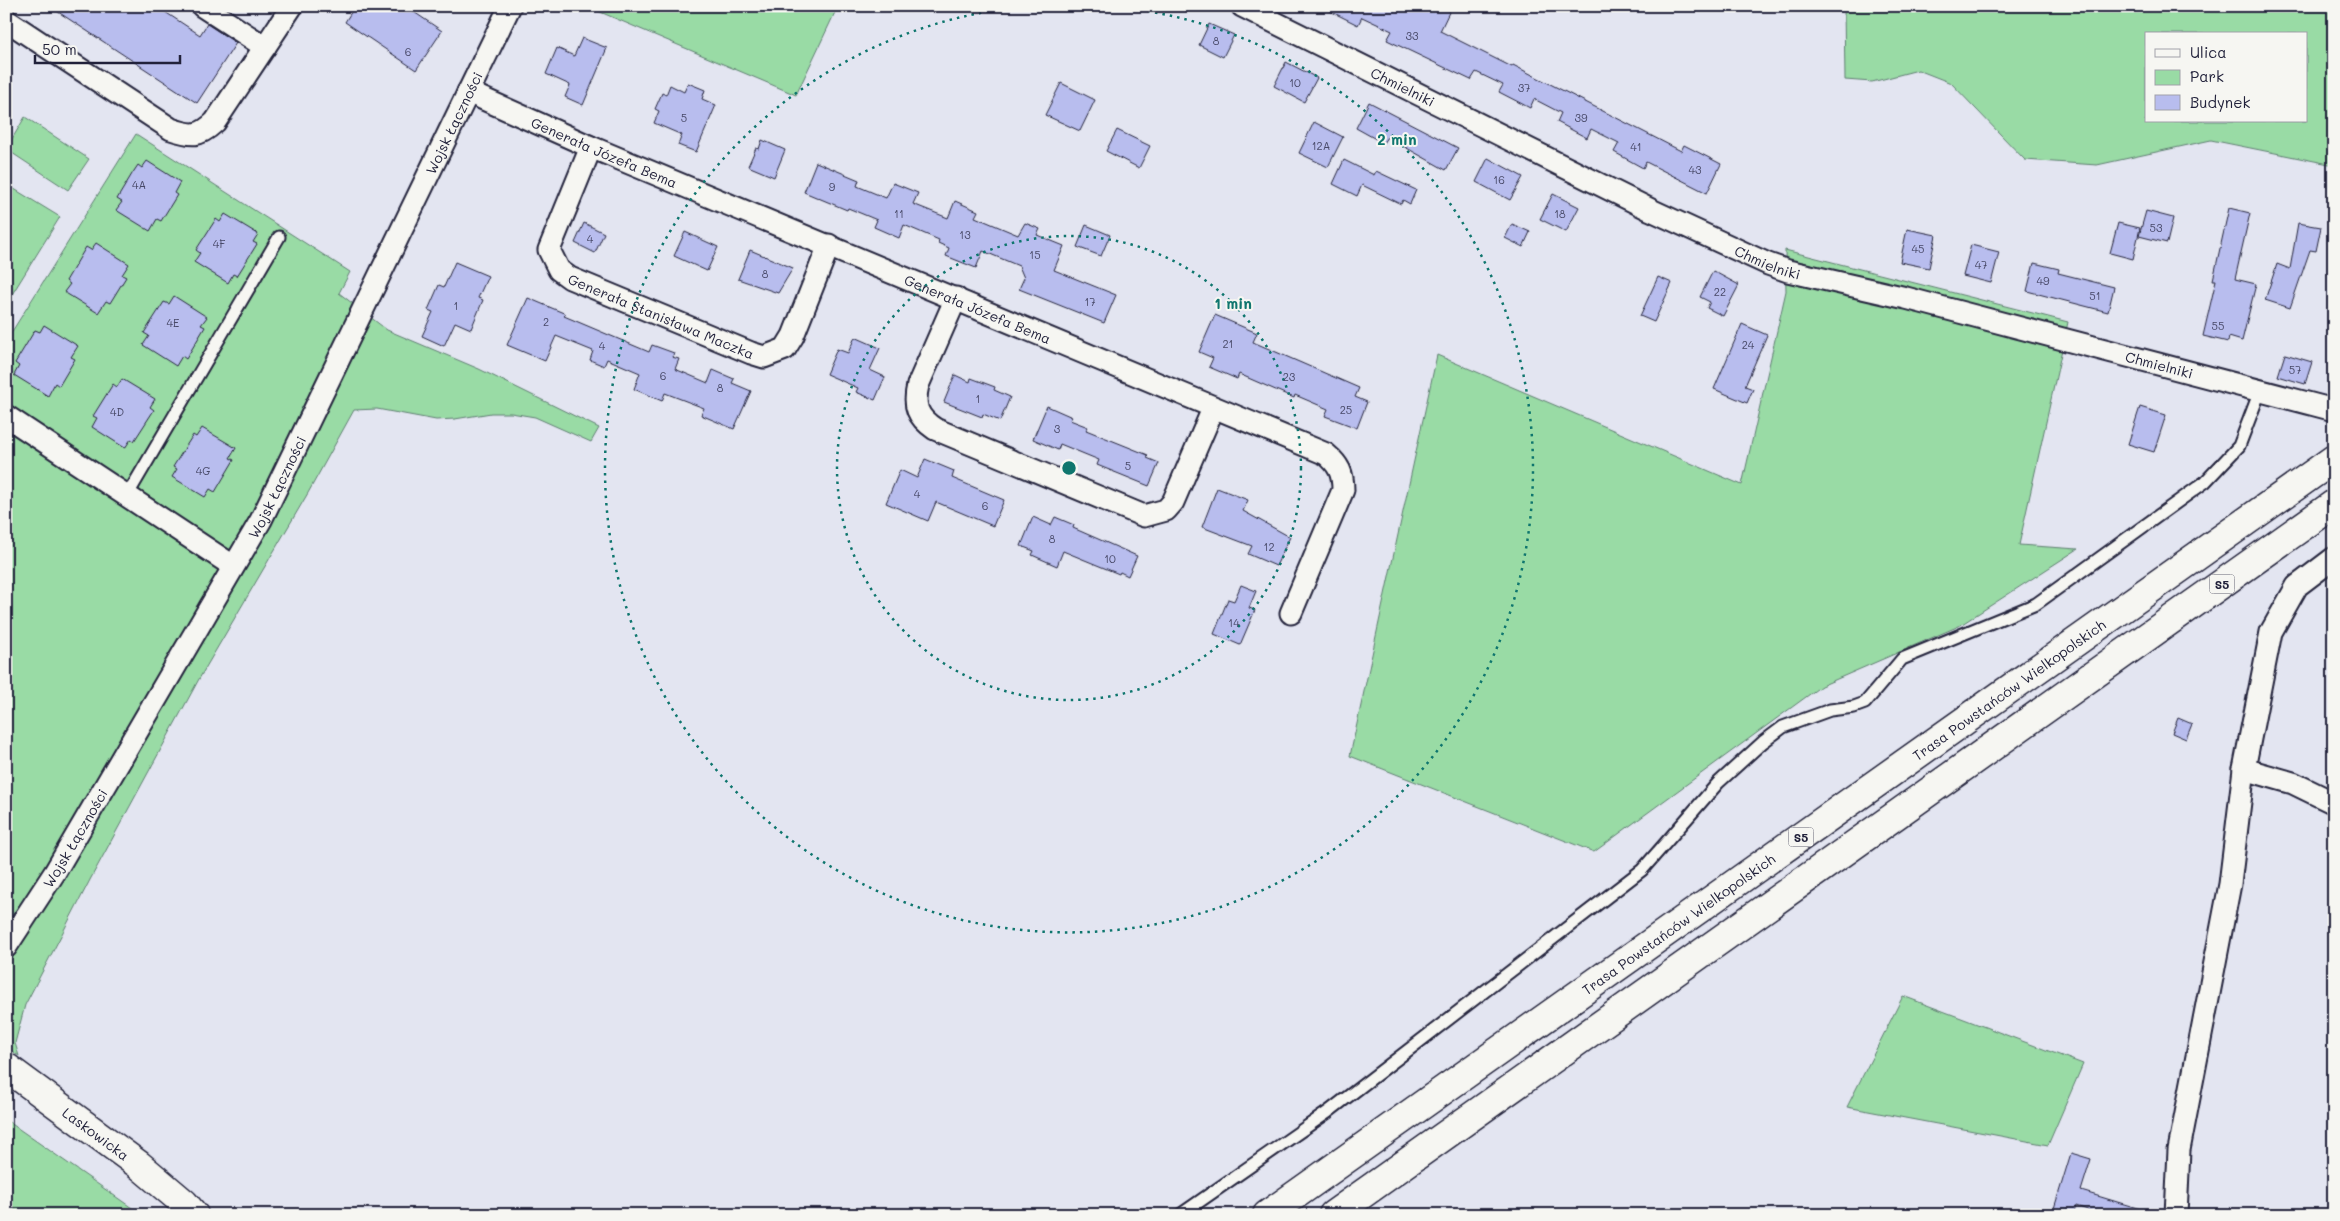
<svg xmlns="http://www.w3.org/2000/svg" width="2340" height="1221" viewBox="0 0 2340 1221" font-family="Mali,sans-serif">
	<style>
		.green { fill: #99dba5; stroke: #5e7e70; fill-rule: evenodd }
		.building { fill: #b8bdee; stroke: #22223b }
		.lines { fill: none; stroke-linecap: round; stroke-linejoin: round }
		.lane-casing { stroke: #22223b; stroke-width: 15 }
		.street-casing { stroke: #22223b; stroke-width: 25 }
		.secondary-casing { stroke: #22223b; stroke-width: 31 }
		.highway-casing { stroke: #22223b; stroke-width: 31 }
		.lane { stroke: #f6f6f2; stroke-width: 11 }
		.street { stroke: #f6f6f2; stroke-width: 21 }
		.secondary { stroke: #f6f6f2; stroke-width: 28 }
		.highway { stroke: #f6f6f2; stroke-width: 28 }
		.ring { fill: none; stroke: #0f766e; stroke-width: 2.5; stroke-dasharray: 2.5 5 }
		.labels { text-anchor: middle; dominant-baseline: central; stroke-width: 4; stroke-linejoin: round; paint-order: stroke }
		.number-label { font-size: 11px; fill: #484968 }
		.shield { fill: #f6f6f2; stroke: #626272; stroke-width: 1 }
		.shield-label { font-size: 12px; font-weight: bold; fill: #22223b }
		.street-label { font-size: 14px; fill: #22223b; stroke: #f6f6f2 }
		.centre { fill: #0f766e; stroke: #f6f6f2; stroke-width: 2.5 }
		.ring-label { font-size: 15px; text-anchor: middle; font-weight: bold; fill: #0f766e; stroke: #f6f6f2; stroke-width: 4; stroke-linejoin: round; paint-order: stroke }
	</style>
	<rect width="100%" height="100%" fill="#e3e5f1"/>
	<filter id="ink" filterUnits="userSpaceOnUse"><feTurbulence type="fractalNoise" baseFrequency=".02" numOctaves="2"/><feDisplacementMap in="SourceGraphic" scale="10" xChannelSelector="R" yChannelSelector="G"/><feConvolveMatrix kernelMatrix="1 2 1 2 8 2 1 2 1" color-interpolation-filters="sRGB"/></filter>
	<g filter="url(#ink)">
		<path class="green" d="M586 6H838L796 95Z
			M1844 6H2334V165L2211 140 2097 165 2025 160 1951 83 1918 70 1872 82 1845 80ZM2146 34H2306V121H2146Z
			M25 117 89 159 68 190 6 149Z
			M136 134 350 272 339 293 387 330 479 369 599 428 591 442 535 417 511 413H491L455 419 436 420 377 409 354 410 308 493 199 679 91 878 25 1005 15 1043 19 1056 6 1047V341Z
			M6 184 60 217 6 304Z
			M1785 250 2068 322 2019 545 2078 549 1959 626 1821 686 1594 852 1350 756 1437 355 1742 485 1786 291Z
			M1903 996 2083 1064 2048 1145 1847 1107Z
			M6 1120 142 1215H6Z"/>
		<path class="building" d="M49 6H156L200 35 207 24 236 43 197 103Z
			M355 6H405L442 31 416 70 345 22Z
			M1320 6H1452L1440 31 1512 67 1513 65 1681 151 1684 145 1721 164 1707 193 1646 162 1643 168 1614 152 1619 143 1591 129 1587 138 1557 122 1561 113 1534 99 1530 108 1499 92 1503 85 1476 72 1471 80 1387 40 1392 31 1362 17 1358 25Z
			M1209 24 1234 35 1223 57 1199 45Z
			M582 38 607 48 583 105 565 97 570 85 546 74 557 48 574 56Z
			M1286 62 1317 78 1304 102 1274 86Z
			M688 83 705 90 702 99 716 105 696 152 678 145 682 135 654 123 659 111 655 109 662 93 666 95 670 85 684 92Z
			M1061 83 1095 100 1080 131 1045 115Z
			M1369 102 1458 148 1446 170 1387 137 1383 143 1356 128Z
			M1314 122 1343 137 1328 167 1299 153Z
			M1117 130 1150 146 1139 168 1106 151Z
			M762 140 785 150 774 177 748 166 756 148 759 149Z
			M1488 158 1523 177 1510 200 1476 182Z
			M1344 160 1374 175 1376 171 1416 190 1410 204 1403 200 1401 204 1362 185 1357 196 1333 184Z
			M147 161 180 182 174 193 177 195 161 221 157 219 150 231 116 210 122 202 117 199 132 174 138 165 142 168Z
			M816 162 859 180 857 186 886 198 893 183 918 193 913 204 948 218 955 201 978 211 975 217 1018 235 1025 223 1040 229 1037 235 1064 246 1054 270 1116 295 1104 323 1019 289 1024 278 1019 266 983 251 976 268 946 256 949 248 938 243 939 240 904 225 899 238 874 227 877 220 848 208 847 210 804 192Z
			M1553 194 1579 207 1566 232 1540 219Z
			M2229 208 2250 213 2235 279 2256 284 2242 341 2229 337 2228 342 2203 336 2216 280H2213Z
			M2146 211 2173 218 2167 243 2139 236Z
			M225 214 258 234 253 242 257 244 237 276 233 274 228 283 194 262 200 253 196 250 216 219 220 222Z
			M584 223 604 233 595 253 575 243Z
			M2118 223 2140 228 2133 259 2110 253Z
			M2298 223 2321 227 2316 251 2310 250 2290 308 2265 300 2277 264 2290 269Z
			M1512 224 1530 232 1523 247 1505 238Z
			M1086 225 1110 235 1101 256 1077 247Z
			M1907 229 1936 235 1929 268 1900 262Z
			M685 232 718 247 707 271 674 256Z
			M96 243 129 264 122 275 126 277 110 303 106 301 98 313 64 292 70 284 66 281 86 247 91 250Z
			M1971 245 1999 252 1991 283 1963 276Z
			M750 250 793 268 778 293 738 279Z
			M455 262 488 276 478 298 483 300 471 329 455 322 444 346 422 336 433 312 428 310 439 285 444 287Z
			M2034 263 2059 269 2058 273 2114 287 2108 312 2027 291Z
			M1713 271 1739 285 1723 316 1707 308 1710 302 1700 297Z
			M1658 277 1672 283 1654 322 1640 316Z
			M174 296 207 317 201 325 205 327 186 359 182 356 176 366 143 345 149 336 144 333 164 302 169 304Z
			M528 298 566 314 564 316 649 352 652 345 674 353 672 357 679 359 675 369 708 383 713 370 734 379 732 383 751 391 734 429 701 415 704 408 665 393 662 401 634 389 640 373 607 359 604 366 590 360 593 351 556 336 545 361 507 345Z
			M1215 315 1257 333 1253 342 1359 388 1355 397 1367 402 1357 428 1325 416 1328 409 1295 395 1294 398 1239 374 1237 379 1209 367 1213 358 1199 352Z
			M1742 324 1767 335 1745 386 1753 389 1747 403 1714 389Z
			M44 325 78 346 71 357 75 359 59 386 55 383 48 396 14 375 19 366 15 363 35 330 40 332Z
			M855 337 880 348 870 370 885 377 875 400 856 392 858 388 826 374 837 349 848 353Z
			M2285 354 2312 362 2305 384 2278 376Z
			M955 375 970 382 971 378 995 387 994 390 1010 397 1000 421 983 414 982 417 944 402Z
			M122 379 155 399 150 407 154 410 134 441 131 439 125 448 92 427 97 418 93 416 113 384 117 387Z
			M1047 406 1072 417 1070 420 1088 427 1086 430 1148 455 1147 458 1159 463 1149 486 1097 465 1099 460 1060 444 1058 450 1033 439Z
			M2140 407 2166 415 2154 452 2128 444Z
			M202 428 236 448 230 458 234 460 215 492 210 489 205 497 172 477 177 469 173 467 186 446 193 435 196 437Z
			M925 459 954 471 952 478 1004 500 993 526 936 502 928 521 886 503 900 470 917 478Z
			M1217 488 1248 500 1243 511 1290 537 1276 566 1248 554 1252 546 1202 527Z
			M1033 517 1051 525 1055 517 1074 525 1073 528 1137 556 1128 576 1120 572 1119 574 1063 551 1057 566 1032 555 1034 551 1021 546Z
			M1241 585 1256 591 1249 608 1255 610 1240 645 1214 634 1228 599 1234 601Z
			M2178 718 2192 724 2186 739 2172 733Z
			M2071 1153 2091 1159 2081 1191 2147 1211 2146 1215H2102L2076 1206 2073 1215H2052Z"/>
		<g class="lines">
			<defs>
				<path id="lane" d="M127 496 279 237
					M1180 1215 1328 1112 1642 870 1718 783 1763 742 1783 727 1830 710 1854 707 1865 703 1902 659 2036 604 2205 482 2239 446 2260 391"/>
				<g id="street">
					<path d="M202 6 265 47"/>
					<path id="s1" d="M1242 6 1651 210 1768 264 1788 271 1906 298 2334 410"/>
					<path d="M6 20 171 129C192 136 199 137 215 122L292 6"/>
					<path id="s2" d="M468 92 591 147 1326 454C1339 465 1343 473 1343 490L1291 613"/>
					<path id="s3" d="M591 147 549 250 559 270 570 278 751 353 764 357 785 349 793 336 829 245"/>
					<path d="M956 298 918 385C913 406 917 417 935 429L1144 516 1166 510 1173 502 1213 409"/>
					<path d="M6 416 233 566"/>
					<path d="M2244 769 2293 783 2334 803"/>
					<path id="s4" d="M6 947 55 872 261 520 510 6"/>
					<path d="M2176 1215 2179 1150 2230 884 2244 769 2271 632 2297 586 2334 558"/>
				</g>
				<g id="secondary">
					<path id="s5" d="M6 1067 139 1165 184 1203 194 1215"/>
				</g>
				<g id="highway">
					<path id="s6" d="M1267 1215 2334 459"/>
					<path d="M1333 1215 2334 504"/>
				</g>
			</defs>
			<use href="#lane" class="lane-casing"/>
			<use href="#street" class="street-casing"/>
			<use href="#secondary" class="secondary-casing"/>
			<use href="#highway" class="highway-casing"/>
			<use href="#lane" class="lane"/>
			<use href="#street" class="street"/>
			<use href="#secondary" class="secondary"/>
			<use href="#highway" class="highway"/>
		</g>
	</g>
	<g class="ring">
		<circle cx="1069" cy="468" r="232"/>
		<path d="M1118 7A464 464 0 1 1 1020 7"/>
	</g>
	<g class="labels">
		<g class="number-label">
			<text x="1412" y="35">33</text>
			<text x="1216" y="40">8</text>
			<text x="408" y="51">6</text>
			<text x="1295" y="82">10</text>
			<text x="1524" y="87">37</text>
			<text x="684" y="117">5</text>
			<text x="1581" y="117">39</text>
			<text x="1321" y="145">12A</text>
			<text x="1636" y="146">41</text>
			<text x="1695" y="169">43</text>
			<text x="1499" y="179">16</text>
			<text x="139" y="184">4A</text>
			<text x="832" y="186">9</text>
			<text x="899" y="213">11</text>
			<text x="1560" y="213">18</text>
			<text x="2156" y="227">53</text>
			<text x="965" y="234">13</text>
			<text x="590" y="238">4</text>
			<text x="219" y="243">4F</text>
			<text x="1918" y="248">45</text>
			<text x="1035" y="254">15</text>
			<text x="1981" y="264">47</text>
			<text x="765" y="273">8</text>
			<text x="2043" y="280">49</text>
			<text x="1720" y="291">22</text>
			<text x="2095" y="295">51</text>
			<text x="1090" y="301">17</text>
			<text x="456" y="305">1</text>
			<text x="546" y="321">2</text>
			<text x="173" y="322">4E</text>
			<text x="2218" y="325">55</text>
			<text x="1228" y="343">21</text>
			<text x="1748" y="344">24</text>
			<text x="602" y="345">4</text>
			<text x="2295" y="369">57</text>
			<text x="663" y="375">6</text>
			<text x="1289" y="376">23</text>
			<text x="720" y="387">8</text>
			<text x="978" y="398">1</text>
			<text x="1346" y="409">25</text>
			<text x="117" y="411">4D</text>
			<text x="1057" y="428">3</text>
			<text x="1128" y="465">5</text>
			<text x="203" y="470">4G</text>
			<text x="917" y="493">4</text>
			<text x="985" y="505">6</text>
			<text x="1052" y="538">8</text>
			<text x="1269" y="546">12</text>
			<text x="1110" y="558">10</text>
			<text x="1234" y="622">14</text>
		</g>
		<g class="shield">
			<rect x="2209.5" y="574.5" width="25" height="19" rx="4"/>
			<rect x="1788.5" y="827.5" width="25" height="19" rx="4"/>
		</g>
		<g class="shield-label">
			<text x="2222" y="584">S5</text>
			<text x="1801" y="837">S5</text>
		</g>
		<g class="street-label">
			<text stroke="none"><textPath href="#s1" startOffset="180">Chmielniki</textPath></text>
			<text stroke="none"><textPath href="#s4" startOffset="939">Wojsk Łączności</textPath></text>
			<text stroke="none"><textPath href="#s2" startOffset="149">Generała Józefa Bema</textPath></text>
			<text stroke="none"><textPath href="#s1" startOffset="585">Chmielniki</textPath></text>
			<text stroke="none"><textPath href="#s2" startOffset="554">Generała Józefa Bema</textPath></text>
			<text stroke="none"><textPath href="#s3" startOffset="246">Generała Stanisława Maczka</textPath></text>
			<text stroke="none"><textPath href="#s1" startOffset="990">Chmielniki</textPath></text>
			<text stroke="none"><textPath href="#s4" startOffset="534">Wojsk Łączności</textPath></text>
			<text stroke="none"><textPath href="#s6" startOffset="909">Trasa Powstańców Wielkopolskich</textPath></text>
			<text stroke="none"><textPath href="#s4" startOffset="129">Wojsk Łączności</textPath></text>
			<text stroke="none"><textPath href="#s6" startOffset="504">Trasa Powstańców Wielkopolskich</textPath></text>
			<text stroke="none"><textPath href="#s5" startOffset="112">Laskowicka</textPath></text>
		</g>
	</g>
	<circle cx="1069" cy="468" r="8" class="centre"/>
	<g class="ring-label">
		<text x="1397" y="145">2 min</text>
		<text x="1233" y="309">1 min</text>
	</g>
	<rect width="2340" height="1221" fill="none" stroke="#f6f6f2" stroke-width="25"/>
	<rect x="12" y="12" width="2315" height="1196" fill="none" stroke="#22223b" stroke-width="2" filter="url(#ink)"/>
	<rect x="2145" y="32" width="162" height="90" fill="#f6f6f2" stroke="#a1a1a9"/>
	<rect x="2155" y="49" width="25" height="8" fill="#f6f6f2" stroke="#a1a1a9"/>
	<text x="2190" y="58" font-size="15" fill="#22223b">Ulica</text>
	<rect x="2155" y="70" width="25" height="15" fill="#99dba5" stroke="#a1a1a9"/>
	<text x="2190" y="82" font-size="15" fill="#22223b">Park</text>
	<rect x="2155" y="95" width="25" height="15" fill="#b8bdee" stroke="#a1a1a9"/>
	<text x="2190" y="108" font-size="15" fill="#22223b">Budynek</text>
	<path d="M35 55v8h145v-8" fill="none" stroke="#22223b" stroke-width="2.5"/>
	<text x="42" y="55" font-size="15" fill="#22223b" stroke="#f6f6f2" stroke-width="4" paint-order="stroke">50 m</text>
</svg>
